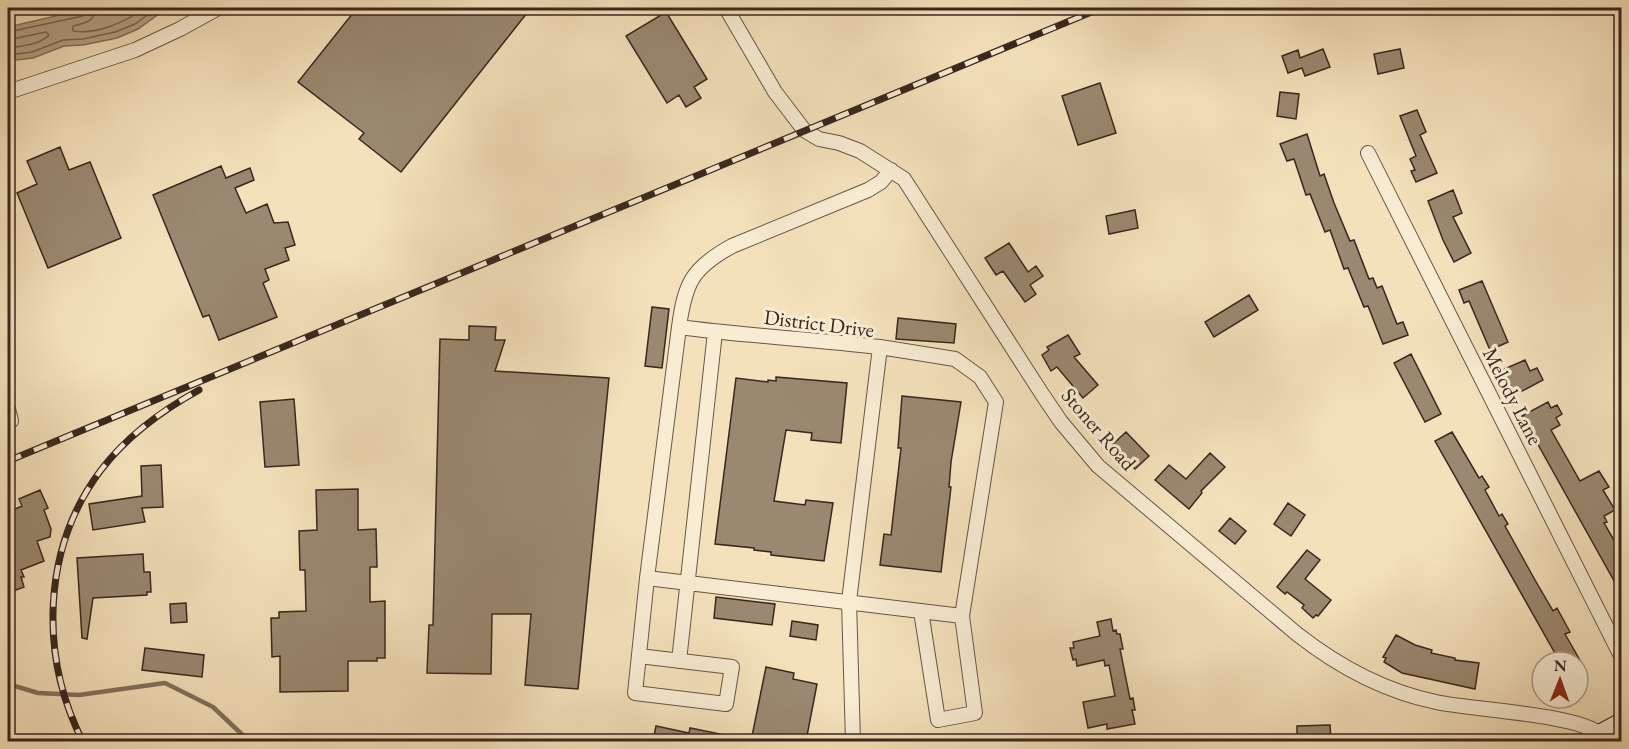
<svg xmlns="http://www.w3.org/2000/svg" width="1629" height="749" viewBox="0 0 1629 749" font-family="'EB Garamond',serif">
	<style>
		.water { fill: #b4a286; stroke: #82715c; stroke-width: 1.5 }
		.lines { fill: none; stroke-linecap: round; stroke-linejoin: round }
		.shore { stroke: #766452; stroke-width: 1.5 }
		.stream { stroke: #82715c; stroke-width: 4.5 }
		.building { fill: #9a8870; stroke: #38271e; stroke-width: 1.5 }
		.street-casing { stroke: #675645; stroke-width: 16 }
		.secondary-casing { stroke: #38271e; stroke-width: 22 }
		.street { stroke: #f8ecd3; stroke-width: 14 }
		.secondary { stroke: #f8ecd3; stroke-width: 20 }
		.rail-casing { stroke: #38271e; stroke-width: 7 }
		.rail { stroke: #f8ecd3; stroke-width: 4.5; stroke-dasharray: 14; stroke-linecap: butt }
		.labels { text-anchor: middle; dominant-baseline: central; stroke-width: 6; stroke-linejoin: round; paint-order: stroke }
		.street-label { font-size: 21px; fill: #38271e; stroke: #f8ecd3 }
	</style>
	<rect width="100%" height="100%" fill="#f4e1bb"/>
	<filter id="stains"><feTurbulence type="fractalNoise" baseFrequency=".00333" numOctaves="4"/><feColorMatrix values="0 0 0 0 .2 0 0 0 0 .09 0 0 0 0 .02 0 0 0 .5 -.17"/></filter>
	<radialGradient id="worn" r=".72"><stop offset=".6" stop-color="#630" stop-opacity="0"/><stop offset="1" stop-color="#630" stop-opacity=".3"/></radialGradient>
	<path class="water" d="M90 8H167L138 29 117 38 83 45 64 46 33 58 8 61V27Z"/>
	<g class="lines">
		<path class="shore" d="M95 8C95 22 85 23 73 26V31C97 35 125 22 145 8
			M8 32 83 16 87 13 88 8
			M8 40 46 32 49 35C40 45 21 46 8 48
			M8 55 32 52 63 40 83 39 115 32 135 24 157 8"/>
		<path class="stream" d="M8 684 38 693 79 695 165 683 213 707 250 742"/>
	</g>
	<path class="building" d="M357 8H531L401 172 359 139 364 133 298 82Z
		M666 12 707 79 694 87 701 98 686 107 679 95 667 103 626 36Z
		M1323 49 1330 67 1305 76 1302 68 1288 73 1282 56 1298 50 1300 58Z
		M1400 49 1404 68 1378 74 1374 54Z
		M1100 83 1116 133 1078 145 1062 96Z
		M1280 92 1299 94 1296 119 1277 116Z
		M1417 110 1426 132 1420 135 1437 173 1416 182 1411 171 1415 170 1410 159 1416 156 1400 116Z
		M1307 134 1320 176 1324 174 1334 203 1350 241 1354 240 1369 279 1373 278 1377 288 1382 286 1397 324 1403 322 1408 335 1383 344 1368 306 1364 307 1348 268 1344 269 1330 230 1325 232 1310 194 1306 195 1294 159 1287 161 1280 144Z
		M60 147 69 170 90 162 121 238 48 268 17 193 37 184 27 161Z
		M221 166 226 178 250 168 254 180 235 188 246 213 267 204 274 223 288 222 295 245 285 248 289 260 265 269 269 280 263 283 277 317 219 340 209 315 203 317 153 195Z
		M1453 190 1462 213 1453 217 1471 253 1454 262 1443 240 1428 201Z
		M1135 210 1138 228 1109 234 1106 216Z
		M1009 243 1028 272 1036 266 1043 276 1030 285 1036 294 1025 302 1003 271 996 275 985 258Z
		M1482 281 1508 342 1490 350 1469 301 1464 303 1459 290Z
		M1249 295 1258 310 1214 337 1205 322Z
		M652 307 669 309 662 368 645 366Z
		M898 318 956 324 954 343 896 339Z
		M469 326 496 327 495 340H505L495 371 609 378 578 689 525 685 531 614H492L491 674 427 673 429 625H433L440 339 469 340Z
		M1068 335 1080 354 1074 357 1098 385 1083 398 1057 367 1051 371 1042 355 1049 350 1047 347Z
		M1411 354 1441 414 1425 422 1394 363Z
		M1525 360 1530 371 1537 368 1543 380 1509 398 1495 373Z
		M776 377 847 383 841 443 811 440 812 433 786 430 774 501 805 505 806 500 833 503 824 561 771 555V552L754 550V548L715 544 736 378 768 382V380L776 381Z
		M902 396 961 402 951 462 949 487H951L941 572 880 565 884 534 891 535 901 448H898Z
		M294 399 299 465 265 467 260 402Z
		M1548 402 1551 408 1557 405 1562 414 1556 418 1560 425 1551 430 1580 481 1599 471 1609 487 1603 490 1615 510 1604 516 1607 522 1604 523 1622 554V595L1522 416Z
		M1126 432 1149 456 1135 469 1131 465 1129 468 1121 459 1124 456 1113 444Z
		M1452 432 1479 478 1482 476 1489 487 1485 490 1499 516 1502 514 1508 524 1505 526 1535 580 1553 611 1557 608 1570 632 1565 634 1581 662H1560L1435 441Z
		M1210 453 1225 467 1201 491 1202 493 1189 509 1155 480 1169 465 1186 479Z
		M161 465 163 507 142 508 145 522 93 530 89 504 142 496 141 466Z
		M358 489V530L376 529 377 567H370V602L385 601V658H377V661H348V691L280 692V656L272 657 271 618H279V612L306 611 305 570H300L299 531 317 530 316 490Z
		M40 490 48 508 44 510 51 529 50 537 37 541 44 561 21 570 24 577H21L24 587 8 593V512L22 506 19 499Z
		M1288 503 1305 515 1291 536 1274 524Z
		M1230 518 1246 531 1235 544 1219 531Z
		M1307 550 1320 560 1305 579 1331 600 1318 616 1316 615 1313 618 1302 608 1304 605 1287 592 1285 594 1277 587Z
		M143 554 144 572H150L151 592H147V595L93 598 87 639 82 638 77 558Z
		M716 597 775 604 772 625 714 618Z
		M186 603 187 622 171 623 170 604Z
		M1111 619 1113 631 1116 630 1117 634H1120L1123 649H1120L1130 699 1133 698 1135 710H1132L1135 724 1107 729V724L1088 728 1083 702 1115 696 1109 665 1105 666 1104 660 1077 666 1076 659 1073 660 1070 648H1074L1073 642 1100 636 1097 622Z
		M792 621 818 625 816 640 790 636Z
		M1396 635 1415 645 1432 650 1431 653 1455 658V660L1479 663 1475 689 1402 673 1384 662 1386 658 1383 657Z
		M145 648 204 655 202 677 142 670Z
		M766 667 794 673 793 679 817 684 806 741H751Z
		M1330 725 1331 741H1297V726Z
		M656 726 689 733 690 728 730 736V741H653Z"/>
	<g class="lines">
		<defs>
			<path id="street" d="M726 8 775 92 804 130 819 139 839 143 860 151 904 179 1042 394 1061 422 1098 466 1297 634C1339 667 1383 691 1436 702 1471 710 1580 714 1601 735
				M8 92 135 50 180 29 218 8
				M1368 153 1622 658
				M679 327C746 336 813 339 880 347L849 601 853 742
				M880 347 955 359 980 377 996 402 962 616 647 578 679 327C685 283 692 268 732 246L868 190 881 182 891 170
				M8 409 11 421
				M921 611 938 720 975 713 962 616
				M639 656 732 667 726 704 635 693 647 578
				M679 661 715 332"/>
			<path id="secondary" d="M1587 742 1622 723"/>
		</defs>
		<use href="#street" class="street-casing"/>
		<use href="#secondary" class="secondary-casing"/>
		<use href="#street" class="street"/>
		<use href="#secondary" class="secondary"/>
		<defs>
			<path id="rail" d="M8 461 1101 8
				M83 742C39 656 42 548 101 470 127 436 161 411 199 390"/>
		</defs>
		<use href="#rail" class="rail-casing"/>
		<use href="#rail" class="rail"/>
	</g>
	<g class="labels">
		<g class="street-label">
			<text transform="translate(819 323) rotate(7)">District Drive</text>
			<text transform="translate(1513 396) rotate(63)">Melody Lane</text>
			<text transform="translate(1099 429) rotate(49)">Stoner Road</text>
		</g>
	</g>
	<rect width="1629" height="749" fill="none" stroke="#f4e1bb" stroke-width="30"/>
	<rect x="9" y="9" width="1611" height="731" fill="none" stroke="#38271e" stroke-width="3"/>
	<rect x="15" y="15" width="1599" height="719" fill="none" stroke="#38271e" stroke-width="1.5"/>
	<g transform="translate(1560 680) rotate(1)"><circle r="28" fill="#f8ecd3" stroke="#ab9d8b" stroke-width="1.5"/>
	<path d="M0-4.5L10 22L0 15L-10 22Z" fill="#8f2418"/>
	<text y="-9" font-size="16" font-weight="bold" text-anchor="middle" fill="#38271e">N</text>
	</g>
	<rect width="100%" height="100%" filter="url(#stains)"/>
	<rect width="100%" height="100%" fill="url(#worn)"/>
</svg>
